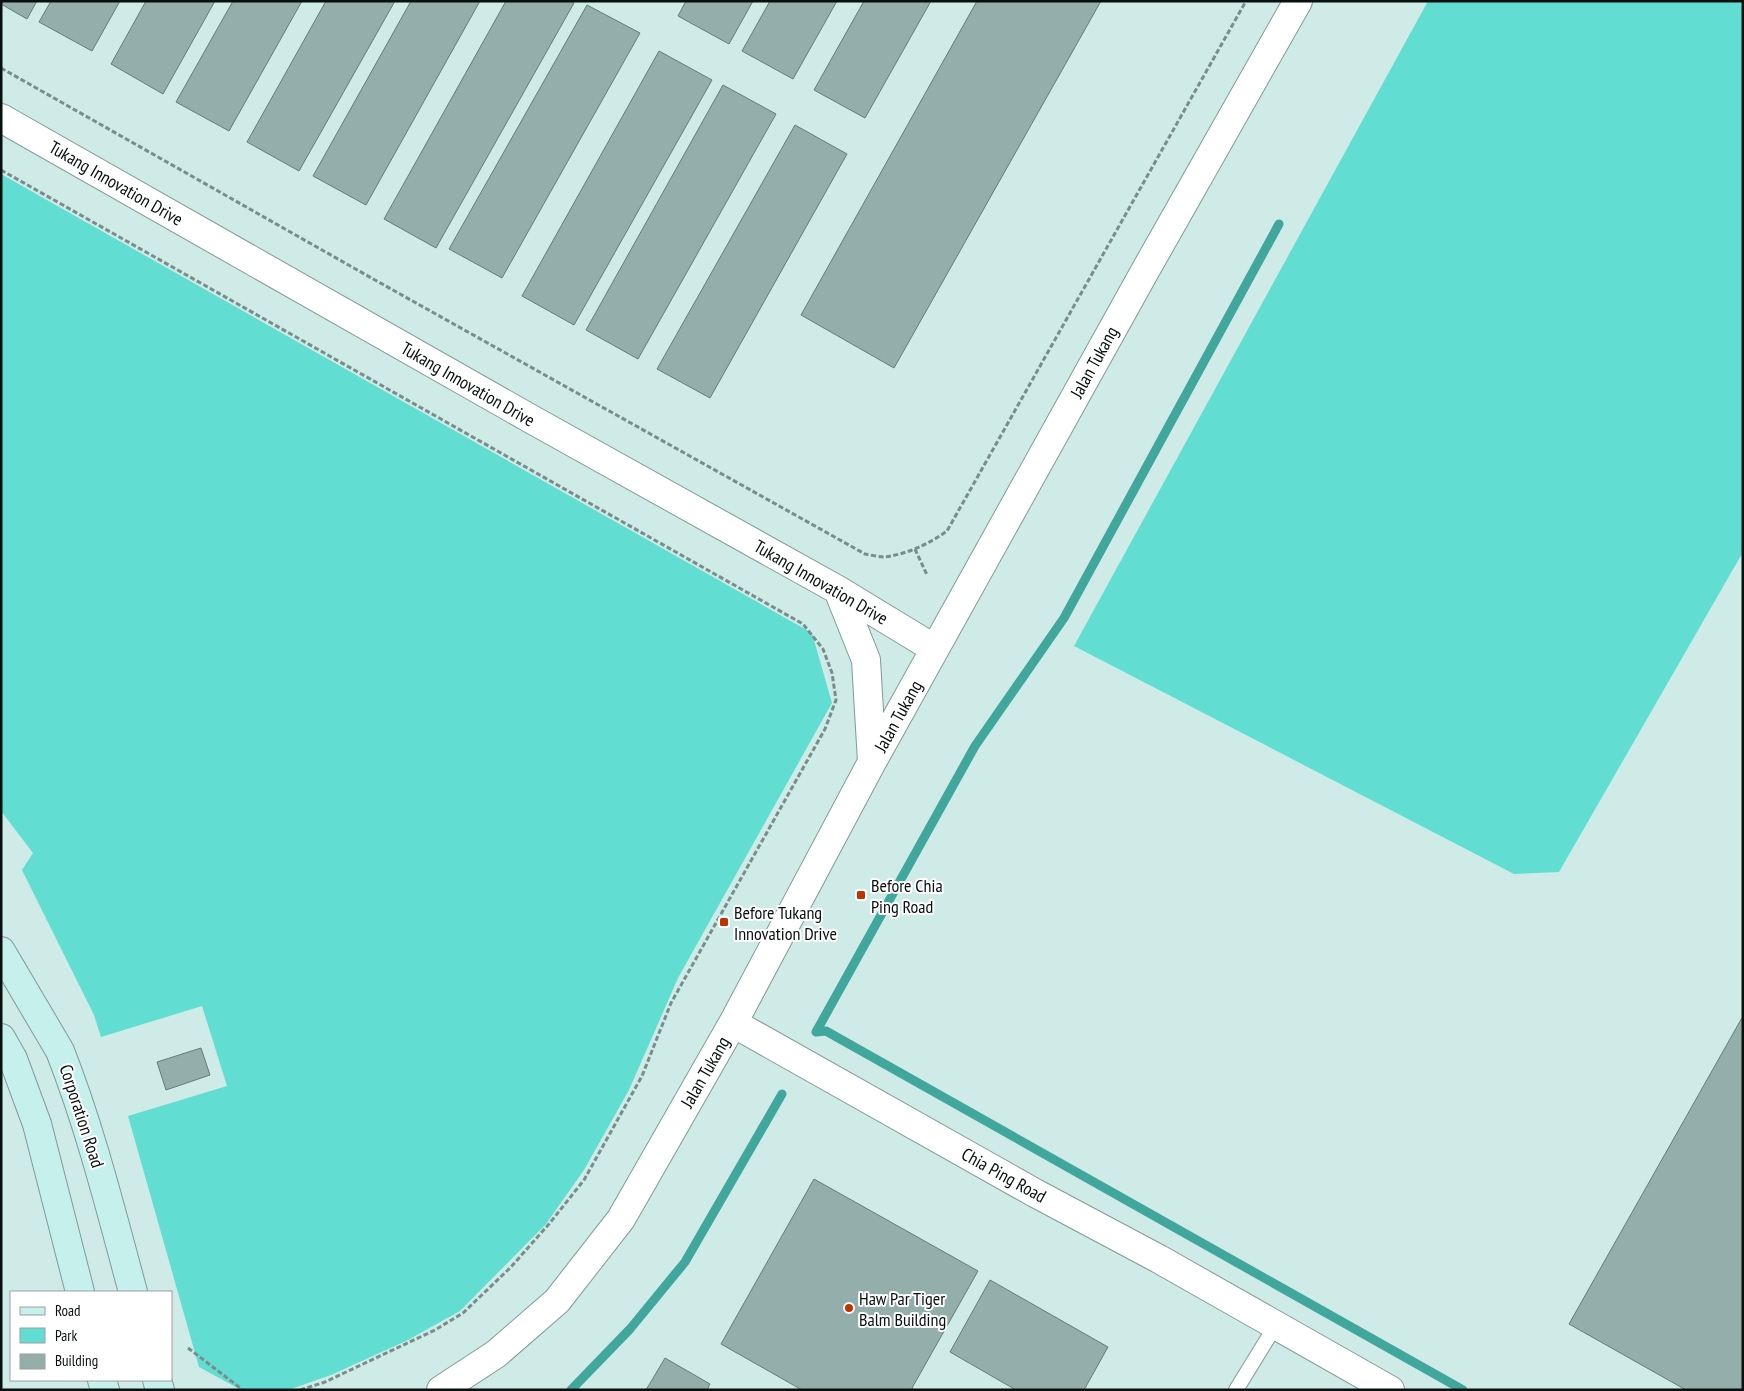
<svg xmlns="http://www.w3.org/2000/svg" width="1744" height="1391" viewBox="0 0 1744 1391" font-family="'PT Sans Narrow',sans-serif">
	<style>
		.green { fill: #61ded1 }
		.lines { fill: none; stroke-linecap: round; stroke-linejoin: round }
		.stream { stroke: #41a69c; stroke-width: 9 }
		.building { fill: #94afab; stroke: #637c79 }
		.lane-casing { stroke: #819b98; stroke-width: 16 }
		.street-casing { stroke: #819b98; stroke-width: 30 }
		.secondary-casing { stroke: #819b98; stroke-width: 30 }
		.path { stroke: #798d8a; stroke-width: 3; stroke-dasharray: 5 2.5; stroke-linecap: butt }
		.lane { stroke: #fff; stroke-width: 14 }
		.street { stroke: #fff; stroke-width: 28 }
		.secondary { stroke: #c5f0ec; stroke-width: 28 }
		.poi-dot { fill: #bd3401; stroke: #fff; stroke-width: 2 }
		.labels { text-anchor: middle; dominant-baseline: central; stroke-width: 4; stroke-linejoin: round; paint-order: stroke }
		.street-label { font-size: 18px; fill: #07100f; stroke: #fff }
		.poi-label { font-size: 18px; fill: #07100f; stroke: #fff; text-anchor: start }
	</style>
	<rect width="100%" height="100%" fill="#cfebe7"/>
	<path class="green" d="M1428 1H1743V552L1559 872 1514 874 1074 646Z
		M1 174 812 633 832 703 678 978 629 1090 584 1170 546 1224 460 1311 408 1340 331 1375 288 1390H241L199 1367 128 1116 227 1086 202 1006 101 1037 94 1015 22 870 33 853 1 811Z"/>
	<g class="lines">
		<path class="stream" d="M816 1032 975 746 1064 618 1279 224
			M816 1032 826 1031 1463 1390
			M571 1390 630 1329 685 1262 782 1094"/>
	</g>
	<path class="building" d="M1 1H37L27 19 1 4Z
		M51 1H120L92 51 39 22Z
		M146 1H215L163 94 111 64Z
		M233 1H302L229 131 176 102Z
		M326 1H395L299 171 247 142Z
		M411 1H480L366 205 313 176Z
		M506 1H570L574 3 436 248 384 219Z
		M686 1H753L729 44 678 16Z
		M770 1H837L793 79 742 51Z
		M864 1H931L865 118 814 90Z
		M977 1H1101L894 368 801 315Z
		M587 5 640 33 502 278 449 249Z
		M659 51 712 80 574 325 522 296Z
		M723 85 776 114 638 359 586 330Z
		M795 125 847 154 710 398 657 369Z
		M1743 1016V1390H1686L1569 1324Z
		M201 1048 210 1075 166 1090 157 1062Z
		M814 1179 978 1271 912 1388 914 1390H802L721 1344Z
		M990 1280 1108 1347 1084 1390H1016L950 1352Z
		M665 1358 710 1384 707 1390H646Z"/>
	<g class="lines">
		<defs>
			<path id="lane" d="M1236 1390 1276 1325"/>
			<path id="street" d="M1 118 531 419 838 590 935 649
				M838 590 866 660 872 762
				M733 1023 1035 1193 1159 1259 1390 1390
				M441 1390 496 1354 557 1301 621 1219 733 1023 872 762 1145 271 1298 1"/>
			<path id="secondary" d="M1 951 60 1051C91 1130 111 1211 133 1292
				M1 1038 13 1059 37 1124 80 1292
				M102 1380 105 1390
				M157 1380 160 1390"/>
		</defs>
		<use href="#lane" class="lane-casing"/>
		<use href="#street" class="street-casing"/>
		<use href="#secondary" class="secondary-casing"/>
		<path class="path" d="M1 68 375 280 865 554C871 555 879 557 885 557 907 554 929 544 947 531L1246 1
			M1 170 803 624 823 649 832 673 836 700 825 729 671 1003 642 1076 584 1180 549 1224 511 1267 463 1313 435 1330 325 1382 300 1390
			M915 549 927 575
			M188 1348 243 1390"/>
		<use href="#lane" class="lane"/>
		<use href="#street" class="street"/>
		<use href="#secondary" class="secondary"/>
	</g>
	<g class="poi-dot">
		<rect x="856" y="890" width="10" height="10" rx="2.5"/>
		<rect x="719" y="917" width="10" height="10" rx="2.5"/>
		<circle cx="849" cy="1308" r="5"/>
	</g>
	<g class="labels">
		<g class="street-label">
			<text transform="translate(116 183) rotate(30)">Tukang Innovation Drive</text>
			<text transform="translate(1094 362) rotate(-61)">Jalan Tukang</text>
			<text transform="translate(468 384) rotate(30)">Tukang Innovation Drive</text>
			<text transform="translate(821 582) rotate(30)">Tukang Innovation Drive</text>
			<text transform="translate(898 716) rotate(-61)">Jalan Tukang</text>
			<text transform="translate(705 1072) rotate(-60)">Jalan Tukang</text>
			<text transform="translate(82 1116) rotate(72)">Corporation Road</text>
			<text transform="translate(1004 1175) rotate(29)">Chia Ping Road</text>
		</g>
		<g class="poi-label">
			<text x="871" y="885">Before Chia<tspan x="871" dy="21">Ping Road</tspan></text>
			<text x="734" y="912">Before Tukang<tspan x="734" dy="21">Innovation Drive</tspan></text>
			<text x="859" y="1298">Haw Par Tiger<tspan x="859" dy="21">Balm Building</tspan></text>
		</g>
	</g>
	<rect width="1744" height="1391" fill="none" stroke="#07100f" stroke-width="5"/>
	<rect x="10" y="1291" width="162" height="90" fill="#ffffff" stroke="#9c9f9f"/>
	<rect x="20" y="1307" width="25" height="8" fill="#c5f0ec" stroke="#9c9f9f"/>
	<text x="55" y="1316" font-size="15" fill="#07100f">Road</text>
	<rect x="20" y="1328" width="25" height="15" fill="#61ded1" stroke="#9c9f9f"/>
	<text x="55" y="1341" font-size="15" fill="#07100f">Park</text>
	<rect x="20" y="1354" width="25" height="15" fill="#94afab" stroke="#9c9f9f"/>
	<text x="55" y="1366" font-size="15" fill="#07100f">Building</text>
</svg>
